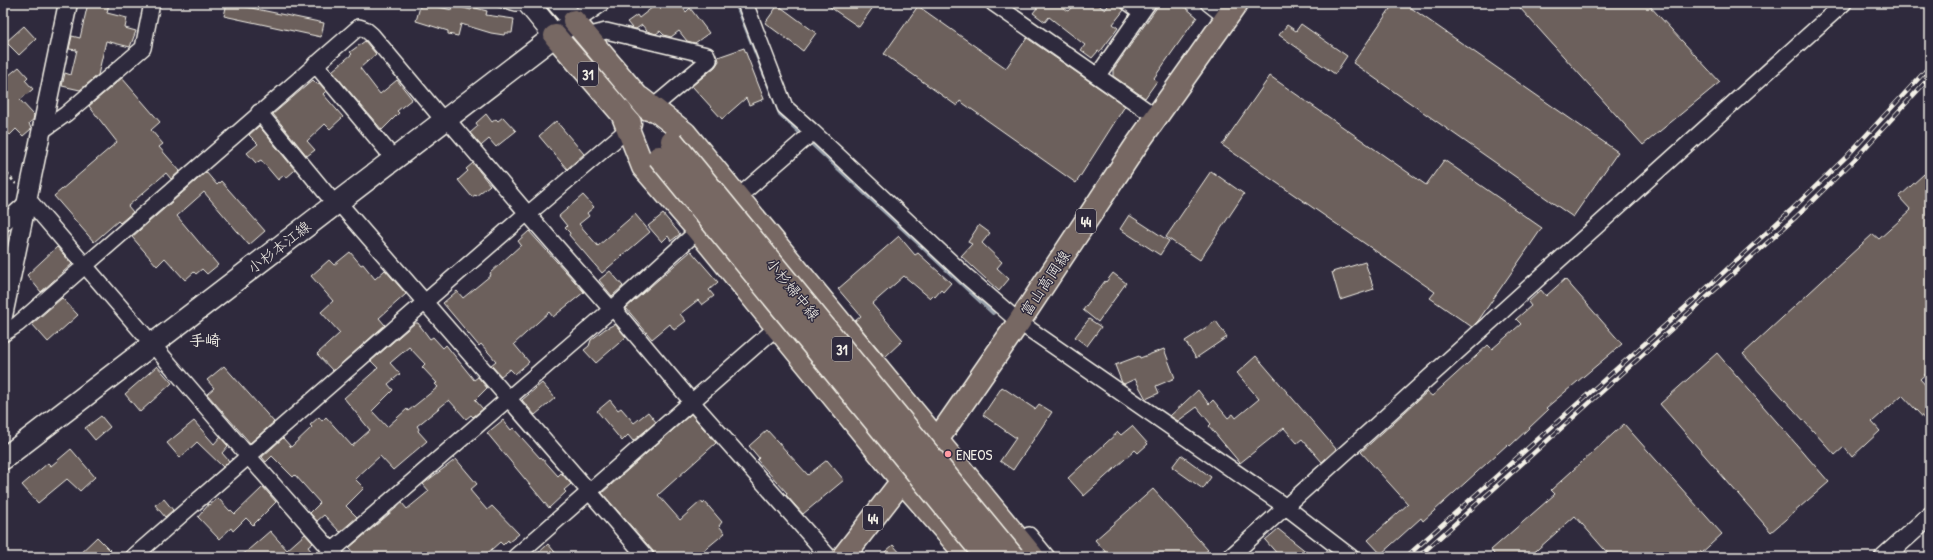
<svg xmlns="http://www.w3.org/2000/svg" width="1933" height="560" viewBox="0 0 1933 560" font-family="'Patrick Hand','Klee One',sans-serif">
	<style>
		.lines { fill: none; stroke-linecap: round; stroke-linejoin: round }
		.stream { stroke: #959eaa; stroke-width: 4 }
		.building { fill: #6c605b; stroke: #f4f1e8; fill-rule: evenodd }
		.service-casing { stroke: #f4f1e8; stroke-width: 10 }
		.minor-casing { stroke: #f4f1e8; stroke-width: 18 }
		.tertiary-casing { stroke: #f4f1e8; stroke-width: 21 }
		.secondary-casing { stroke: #f4f1e8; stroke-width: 24 }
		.primary-casing { stroke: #f4f1e8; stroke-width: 25 }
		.path { stroke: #f4f1e8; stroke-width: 2.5; stroke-dasharray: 3 3; stroke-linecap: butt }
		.service { stroke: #2f2a3d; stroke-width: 7 }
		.minor { stroke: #2f2a3d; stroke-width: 15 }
		.tertiary { stroke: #2f2a3d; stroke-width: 18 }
		.secondary { stroke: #2f2a3d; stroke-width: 21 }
		.primary { stroke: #776864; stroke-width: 22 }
		.rail-casing { stroke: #f4f1e8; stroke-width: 4.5 }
		.rail { stroke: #2f2a3d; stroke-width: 3; stroke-dasharray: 9; stroke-linecap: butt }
		.primary-bridge-casing { stroke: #f4f1e8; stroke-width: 25; stroke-linecap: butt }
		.primary-bridge { stroke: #776864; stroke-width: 22 }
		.poi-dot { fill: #ff9aa2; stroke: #2f2a3d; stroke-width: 1.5 }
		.labels { text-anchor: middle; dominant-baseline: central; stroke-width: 3; stroke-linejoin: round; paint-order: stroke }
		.shield { fill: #2f2a3d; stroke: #b9b5b5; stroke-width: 1 }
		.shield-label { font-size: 14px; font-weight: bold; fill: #f4f1e8 }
		.street-label { font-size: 15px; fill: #f4f1e8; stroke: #2f2a3d }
		.poi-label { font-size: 15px; fill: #f4f1e8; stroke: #2f2a3d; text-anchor: start }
		.neighbourhood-label { font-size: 16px; font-weight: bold; fill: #f4f1e8; stroke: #2f2a3d }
	</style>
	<rect width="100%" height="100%" fill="#2f2a3d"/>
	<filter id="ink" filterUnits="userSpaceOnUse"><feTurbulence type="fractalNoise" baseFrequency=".025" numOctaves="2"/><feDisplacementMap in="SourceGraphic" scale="8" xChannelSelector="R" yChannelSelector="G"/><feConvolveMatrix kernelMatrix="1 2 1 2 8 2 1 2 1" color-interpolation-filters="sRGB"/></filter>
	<g filter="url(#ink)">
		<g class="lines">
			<path class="stream" d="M736 3 780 114 993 313"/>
		</g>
		<path class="building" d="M88 3H109L107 13 127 18 125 28 136 31 130 47 106 41 98 75 80 90 62 86 65 73 71 75 77 50 69 49 72 36 80 38Z
			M227 3 324 23 321 37 224 16Z
			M421 3 452 10 453 5 471 10 472 7 487 11 486 15 514 19 512 33H505L504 35 491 33 461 24 458 36 448 34V31L416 21Z
			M658 3H680L686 12 690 8 709 33 695 43 687 41 679 31 671 37 664 35 660 31 656 34 647 31 642 25 636 29 632 28 627 22 637 15 639 18Z
			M824 3H876L859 27Z
			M1041 3H1058L1068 11 1076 3H1096L1105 10 1110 3H1115L1124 10 1113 24 1118 28 1100 52 1098 51 1092 58 1081 50 1085 45 1081 42 1049 17 1045 22 1033 13Z
			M1160 3H1180L1197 17 1154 78 1157 81 1145 98 1113 76V70Z
			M1394 3H1404L1618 152 1573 217 1353 63Z
			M1526 3H1647L1720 82 1643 145 1520 8Z
			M778 5 816 33 803 51 765 23Z
			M918 6 1006 68 1027 38 1125 106 1076 183 960 101 957 106 884 54Z
			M1301 24 1347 56 1335 74 1279 35 1287 25 1296 31Z
			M24 26 36 39 19 55 6 42Z
			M365 41 376 54 360 68 380 94 397 80 412 99 397 111 399 113 382 130 332 71 352 54 350 52Z
			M744 48 764 99 749 105 746 98 722 119 692 86 715 67 719 61 718 57Z
			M19 67 28 77 25 80 33 89 20 100 34 115 33 120 29 123 31 129 23 136 16 129 10 135 3 128V80Z
			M1270 76 1426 185 1444 160 1542 228 1478 321 1472 327 1430 298 1435 292 1222 145Z
			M122 78 160 122 151 130 163 144 159 147 180 171 171 179 166 173 128 206 133 212 120 223 118 221 94 242 54 196 117 142 89 106Z
			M313 80 317 84 319 83 326 91 323 94 343 117 330 129 325 124 307 141 315 150 307 156 273 114Z
			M486 114 492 122 496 119 498 121 503 117 516 131 496 147 489 139 481 146 470 133 478 126 476 123Z
			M556 121 584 154 567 169 539 136Z
			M259 126 295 170 286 178 284 175 278 180 261 160 256 163 247 153 258 144 249 135Z
			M473 163 490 185 476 196 475 195 472 197 458 180 468 171 466 169Z
			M1211 171 1244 194 1200 260 1166 237Z
			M206 172 217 185 221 181 265 231 249 245 204 192 177 216 218 265 207 274 202 269 196 274 194 272 185 280 165 258 157 266 132 237Z
			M1924 174 1930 180V370L1920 379 1930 390V425L1902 395 1872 422 1880 431 1852 457 1844 447 1835 455 1743 354 1873 234 1879 239 1911 210 1899 197Z
			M583 195 594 207 587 213 589 216 579 224 598 246 635 214 650 232 602 273 569 235 570 233 565 228 567 226 559 216Z
			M663 214 680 234 671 241 668 236 662 242 648 226Z
			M1129 215 1169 241 1160 255 1120 229Z
			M979 225 990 233 982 243 1002 262 997 268 1009 279 999 291 961 256 972 244 968 242Z
			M529 231 584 292 553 317 549 312 514 344 529 362 515 374 510 369 501 376 491 365 496 361 481 344 479 346 443 303 457 291 463 298 491 275 490 273 521 245 518 241Z
			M899 236 915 255 918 253 951 283 943 292 941 290 935 297 933 295 930 298 904 276 872 304 903 340 885 357 855 321 861 316 838 289Z
			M57 247 72 264 41 292 27 275Z
			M691 251 718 282 709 290 714 296 702 305 698 300 680 314 686 321 674 330 670 324 652 339 626 308Z
			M350 252 361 265 363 264 375 279 385 270 406 294 379 318 385 325 333 371 317 354 340 333 321 312 333 301 311 276 329 260 334 265Z
			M1365 262 1374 289 1340 300 1332 272Z
			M610 271 623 286 612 296 599 280Z
			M1113 273 1126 283 1098 322 1083 310 1105 281 1106 282Z
			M1565 279 1622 344 1546 408 1548 410 1510 446 1508 444 1423 521 1421 518 1381 554 1368 540 1408 504 1361 452 1427 392 1432 396 1488 345 1492 349 1521 324 1516 319 1531 306 1528 302 1541 290 1546 296Z
			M62 298 78 315 48 342 32 324Z
			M1089 319 1101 327 1087 346 1075 337Z
			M1216 321 1227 337 1196 358 1185 341Z
			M415 323H418L430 339 433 337 443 348 446 345 474 380 478 377 487 388 475 400 483 409 473 417 471 415 466 419 449 400 417 426 419 429 418 431 427 441 393 470 380 456 355 479 364 488 346 506 357 517 340 532 324 515 317 521 310 513 320 503 295 475 293 477 272 456 266 462 262 457 283 438 291 447 312 427 310 425 319 417 322 421 326 417 352 446 370 430 344 398 378 368 371 361ZM409 347 425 364 422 367 437 383 435 384 438 387 408 411 407 409 387 427 372 411 393 390 388 384 400 374 390 363Z
			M615 324 626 337 596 363 584 350 589 346 591 340 605 329Z
			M1164 349 1175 378 1156 386 1159 393 1146 399 1135 379 1124 384 1122 383 1115 365 1139 356 1140 358Z
			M1717 353 1829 482 1771 532 1660 404Z
			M1256 356 1336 449 1322 462 1302 439 1297 443 1284 428 1240 463 1209 426 1211 424 1197 407 1178 421 1170 416 1198 390 1209 404 1213 400 1228 418 1233 414 1236 418 1259 399 1237 373Z
			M157 366 172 383 140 412 125 394Z
			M224 366 274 422 250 443 207 394 214 388 207 380Z
			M542 383 555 398 535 415 522 400Z
			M1002 387 1035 409 1039 404 1052 412 1013 470 1000 461 1016 438 983 415Z
			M610 400 618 410 621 408 634 423 648 412 656 422 633 441 628 435 622 441 597 411Z
			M691 414 716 443 658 495 680 520 701 501 703 504 705 502 722 522 719 526 725 533 696 557H655L653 551 602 493Z
			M101 416 110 427 95 440 85 428Z
			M503 420 511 430 513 428 540 458 541 457 558 476 561 473 571 484 564 490 566 492 549 508 487 433Z
			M194 421 214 444 220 437 228 446 222 453 229 461 223 467 197 442 180 458 167 443Z
			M1624 424 1722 534 1697 557H1611L1575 516 1529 557H1496L1491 550 1555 494 1551 490Z
			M1132 426 1148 444 1138 453 1135 450 1084 496 1068 478 1118 432 1121 435Z
			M767 430 808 475 827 460 844 480 803 514 786 495 787 493 757 460 759 458 749 446Z
			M71 449 95 477 80 491 67 479 38 503 22 485 48 463 51 466Z
			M1181 455 1211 477 1203 489 1172 467Z
			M456 459 477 484 470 490 487 510 492 506 519 534 509 542 508 540 503 545 500 542 483 557H357L349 548 402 503 407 509 429 491 423 484Z
			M263 487 276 502 253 525 246 518 233 531 231 528 219 539 198 517 209 504 210 505 218 498 230 511 231 510 235 514Z
			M1153 489 1208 550 1200 557H1110L1095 540Z
			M164 499 173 510 165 517 155 505Z
			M1278 529 1313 557H1280L1265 540Z
			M270 531 287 550 305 534 313 543 308 547 316 557H240Z
			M97 537 111 551 105 557H76Z
			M548 544 559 557H534Z
			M893 545 904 557H879Z"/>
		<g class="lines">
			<defs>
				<path id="service" d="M500 3 516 7H527"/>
				<path id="minor" d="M745 3 785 107 813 132 966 276 1019 322 1286 507 1351 557
					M993 3 1156 117
					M1129 3 1141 12
					M1208 3 1227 18
					M587 36 606 31 707 55 709 60 652 108
					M315 64 394 159
					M1098 75 1148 3
					M259 112 335 204
					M447 119 527 213
					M42 131 66 114 143 48 152 3
					M737 198 813 132
					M28 199 249 457 337 557
					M338 202 646 557
					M528 214 628 129
					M3 224 25 204
					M613 308 692 402 829 557
					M3 334 18 324 359 27 365 29 372 35 444 121
					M1029 535 1047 557
					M133 557 527 213 611 309
					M325 557 613 308 691 237 697 229
					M515 557 777 327
					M1230 557 1844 3"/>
				<path id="tertiary" d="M574 21 600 3
					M3 316 68 3
					M1884 557 1930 516"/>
				<path id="secondary" d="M528 3 555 36
					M3 459 574 21 558 3"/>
				<path id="primary" d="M574 21 648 109
					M555 36 630 123
					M640 98 685 133 1033 557
					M621 111 643 167 697 229 902 481 968 557
					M843 557 902 481 937 440 1019 322 1135 147 1237 3"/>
			</defs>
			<use href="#service" class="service-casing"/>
			<use href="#minor" class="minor-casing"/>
			<use href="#tertiary" class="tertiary-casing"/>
			<use href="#secondary" class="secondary-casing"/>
			<use href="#primary" class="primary-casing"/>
			<path class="path" d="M3 169 16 184"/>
			<use href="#service" class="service"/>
			<use href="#minor" class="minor"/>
			<use href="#tertiary" class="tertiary"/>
			<use href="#secondary" class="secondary"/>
			<use href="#primary" class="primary"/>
			<defs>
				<path id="rail" d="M1406 557 1699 295 1790 211 1847 156 1930 66
					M1418 557 1796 217 1854 160 1930 77"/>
			</defs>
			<use href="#rail" class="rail-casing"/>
			<use href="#rail" class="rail"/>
			<defs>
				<path id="primary-bridge" d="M672 141 1013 557
					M659 157 986 557"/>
			</defs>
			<use href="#primary-bridge" class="primary-bridge-casing"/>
			<use href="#primary-bridge" class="primary-bridge"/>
		</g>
	</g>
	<circle class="poi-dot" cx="948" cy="454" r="4"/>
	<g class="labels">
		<g class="shield">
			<rect x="578" y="62" width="20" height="24" rx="3"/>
			<rect x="1076" y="209" width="20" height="24" rx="3"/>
			<rect x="832" y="337" width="20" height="24" rx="3"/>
			<rect x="863" y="506" width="20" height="24" rx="3"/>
		</g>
		<g class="shield-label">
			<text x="588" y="74">31</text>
			<text x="1086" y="221">44</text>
			<text x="842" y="349">31</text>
			<text x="873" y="518">44</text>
		</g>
		<g class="street-label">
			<text transform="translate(279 247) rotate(-38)">小杉本江線</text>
			<text transform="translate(1045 283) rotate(-56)">富山高岡線</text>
			<text transform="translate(793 289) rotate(51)">小杉婦中線</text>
		</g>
		<g class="poi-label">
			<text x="956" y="454">ENEOS</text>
		</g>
		<g class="neighbourhood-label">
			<text x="205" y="340">手崎</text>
		</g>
	</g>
	<rect width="1933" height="560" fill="none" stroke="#2f2a3d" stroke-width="16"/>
	<rect x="8" y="8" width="1917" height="544" fill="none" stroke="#f4f1e8" stroke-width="1.5" filter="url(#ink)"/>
</svg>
